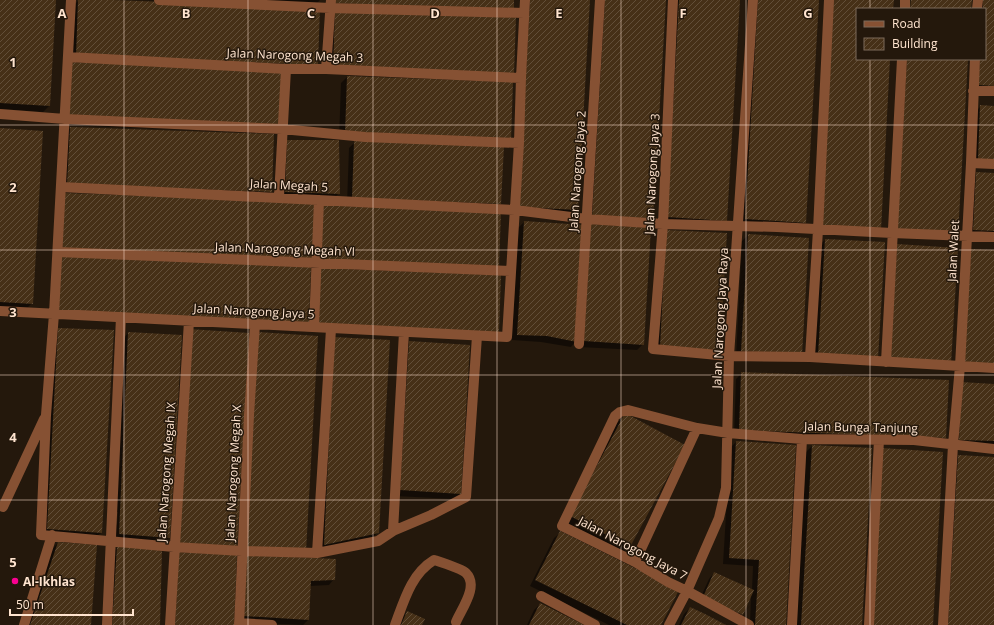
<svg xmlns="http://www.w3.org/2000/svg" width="994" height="625" viewBox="0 0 994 625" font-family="'Open Sans',sans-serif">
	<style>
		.shadow { fill: #0007 }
		.building { fill: url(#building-hatch) }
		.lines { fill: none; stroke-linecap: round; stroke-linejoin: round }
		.minor { stroke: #865133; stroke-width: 10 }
		.grid { fill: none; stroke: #ffe4cf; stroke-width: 1; stroke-opacity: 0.55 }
		.poi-dot { fill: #fa0091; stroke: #24180c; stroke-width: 1.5 }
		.labels { text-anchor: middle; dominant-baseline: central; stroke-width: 3; stroke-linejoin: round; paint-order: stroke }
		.street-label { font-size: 12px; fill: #ffe4cf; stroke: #24180c }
		.poi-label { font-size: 12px; font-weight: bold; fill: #ffe4cf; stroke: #24180c; text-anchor: start }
		.grid-label { font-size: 13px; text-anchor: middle; font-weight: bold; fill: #ffe4cf; stroke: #24180c; stroke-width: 3; stroke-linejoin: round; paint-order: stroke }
	</style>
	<defs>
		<pattern id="building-hatch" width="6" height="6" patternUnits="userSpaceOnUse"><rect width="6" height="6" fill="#463017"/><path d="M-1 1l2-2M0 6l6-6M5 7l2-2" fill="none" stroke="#624e38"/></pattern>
	</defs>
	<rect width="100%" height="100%" fill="#24180c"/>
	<path class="shadow" d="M0 0H55L49 106 43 112 0 109Z
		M79 0 317 65 281 70 273 133 61 125 73 6Z
		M142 0H320L314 6Z
		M525 0H589L577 210 571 216 512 212Z
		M600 0H665L652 220 587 223Z
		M674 0H739L726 220 661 223Z
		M753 0H817L805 223 799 228 740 225Z
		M978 0H994V92L973 91 975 59H985V9H977Z
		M335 11 515 18 327 73Z
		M347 77 510 139H339L341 83Z
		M981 106 994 107V166L973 165 975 112Z
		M70 128 271 191 265 197 62 190 64 134Z
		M0 129 32 303 26 309 0 308Z
		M288 141 339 193 330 202 492 338 312 268 276 202Z
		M355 142 500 203 494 209 347 204 349 148Z
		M976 173 994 174V237L968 236 971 179Z
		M524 222 576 341 571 347 541 342 512 340 518 228Z
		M650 229 643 344 637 350 579 347Z
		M748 235 801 354 736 357 742 241Z
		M661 237 719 350 713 356 654 352Z
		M825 240 877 359 812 361 819 245Z
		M994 251V373L958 371Z
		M59 329 101 533 95 538 42 535 53 335Z
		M128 333 169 537 164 543 114 540V527L117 524 118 512H115L123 339Z
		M410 342 460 494 454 499 395 496 404 348Z
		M328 349 378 532 372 538 319 550Z
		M742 373 945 437 939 443 734 435 736 379Z
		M962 384 994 385V447L954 446Z
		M626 415 684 445 629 547 623 552 565 522 617 423Z
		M736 442 785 625H750L751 594 742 614 736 620 698 603 709 579 714 573 752 590 753 566 723 564 730 448Z
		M812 446 871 449 861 625H796L806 452Z
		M958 456 994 458V625H943L952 462Z
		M560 533 660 625H609L530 586 554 538Z
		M58 543 91 625H26L52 549Z
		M118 547 159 625H107L112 553Z
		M297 558 334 579 329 585 310 586 308 620 303 625 239 622Z
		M540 604 583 625H527L534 610Z
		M690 608 725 625H679L684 614Z
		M407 612 421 625H398L402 618Z"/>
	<path class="building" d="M0 0H56L50 106 0 103Z
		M78 0H112L320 8 318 65 76 56Z
		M333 0H514V10L333 3Z
		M530 0H590L578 210 518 207Z
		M605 0H666L653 221 592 217Z
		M679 0H740L727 221 667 217Z
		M758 0H819L806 223 745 219Z
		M833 0H894L893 9H857V59H890L881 230 820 226Z
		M911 0H972L971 9H910Z
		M983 0H994V86L978 85 980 59H985V9H983Z
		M335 10 516 17 514 74 333 68Z
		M907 59H968L958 235 897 231Z
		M69 62 282 70 280 127 67 119Z
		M347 76 513 82 511 140 345 134Z
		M980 105 994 106V160L978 159Z
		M70 127 274 134 272 192 67 184Z
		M0 128 43 131 33 304 0 302Z
		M287 140H339L340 194 285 192Z
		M354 141 504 146 501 204 352 198Z
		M976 172 994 173V231L973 230Z
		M64 193 316 202 314 260 62 250Z
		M320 205 501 212 499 269 318 262Z
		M524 221 584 225 577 342 547 336 517 335Z
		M591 224 651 228 644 345 584 341Z
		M666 230 727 233 720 350 660 347Z
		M748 234 809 238 802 355 741 351Z
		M825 239 885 242 878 359 818 355Z
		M897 244 958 248 951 364 890 361Z
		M971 249 994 250V368L964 366Z
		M59 255 311 265 309 322 57 313Z
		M320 268 501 275 499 333 318 326Z
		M58 328 114 330 102 533 47 529Z
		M189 329 249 333 237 549 176 545Z
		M128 332 182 335 170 538 119 534Z
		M258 332 318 336 306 552 245 548Z
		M334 337 390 340 379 533 324 545Z
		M409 341 470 345 461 494 400 490Z
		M741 372 949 380 946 438 739 430Z
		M961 382 994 384V441L959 440Z
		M625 413 685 445 630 547 570 516Z
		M736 441 796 445 786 625H755L759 560 729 558Z
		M812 445 872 448 862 625H801Z
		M882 448 943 452 933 625H872Z
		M958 455 994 457V625H948Z
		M560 531 679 590 661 625H627L535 580Z
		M58 542 97 545 91 625H30Z
		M117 546 162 550 160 625H112Z
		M179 552 237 555 234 625H175Z
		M247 555 336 559 335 580 311 581 309 620 244 616Z
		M714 572 754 590 743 615 703 597Z
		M540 603 574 620 585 625H529Z
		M690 607 705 614 726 625H681Z
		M407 611 425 619 422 625H401Z"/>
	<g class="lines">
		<path class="minor" d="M71 0 54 314 46 415 41 535 174 547 242 551 317 553 378 541 393 531 431 515 466 497 477 336
			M159 0 330 8 524 13
			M673 0 663 224 653 349 729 356 810 357 994 368
			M905 9V0
			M977 9 978 0
			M68 57 286 69H326L521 78
			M326 69 331 0
			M973 91H994
			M0 114 65 119 282 129 365 137 519 143
			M971 163 994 164
			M61 187 515 210 587 219 663 224 777 227 892 233 994 237
			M279 197 286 69
			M58 252 511 271
			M0 311 507 337 519 143 521 78 525 0
			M314 327 319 200
			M579 344 600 0
			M810 357 818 230 829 0
			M886 362 902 59
			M3 507 44 419
			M393 531 404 332
			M317 553 331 329
			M635 562 697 428
			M541 596 595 625
			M239 623 272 625
			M24 625 52 535
			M107 625 121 317
			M170 625 189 321
			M239 625 249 415 255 324
			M395 625C404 601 411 574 434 560 440 562 462 569 466 573 479 586 462 608 456 622
			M669 625 687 591 719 518 726 488 729 356 753 0
			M749 625 687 591 668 582 635 562 562 526 615 416 620 412 628 410 697 428 728 433 802 439 914 440 994 449
			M792 625 802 439
			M869 625 879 440
			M943 625 953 445 960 366 971 163 975 59"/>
	</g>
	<path class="grid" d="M124 0V625M248 0V625M373 0V625M497 0V625M621 0V625M746 0V625M870 0V9M870 59V625M0 125H994M0 250H994M0 375H994M0 500H994"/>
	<circle class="poi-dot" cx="15" cy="581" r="4"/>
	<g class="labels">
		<g class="street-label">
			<text transform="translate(295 55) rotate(2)">Jalan Narogong Megah 3</text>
			<text transform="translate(577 171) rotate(-86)">Jalan Narogong Jaya 2</text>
			<text transform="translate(652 174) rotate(-87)">Jalan Narogong Jaya 3</text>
			<text transform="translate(289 185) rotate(3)">Jalan Megah 5</text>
			<text transform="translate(285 249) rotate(2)">Jalan Narogong Megah VI</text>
			<text transform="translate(953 251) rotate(-87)">Jalan Walet</text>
			<text transform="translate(254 311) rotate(3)">Jalan Narogong Jaya 5</text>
			<text transform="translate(720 318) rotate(-87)">Jalan Narogong Jaya Raya</text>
			<text transform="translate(861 427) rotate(1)">Jalan Bunga Tanjung</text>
			<text transform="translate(166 472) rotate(-86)">Jalan Narogong Megah IX</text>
			<text transform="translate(233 473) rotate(-87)">Jalan Narogong Megah X</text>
			<text transform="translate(633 548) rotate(28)">Jalan Narogong Jaya 7</text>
		</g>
		<g class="poi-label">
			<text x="23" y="581">Al-Ikhlas</text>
		</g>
	</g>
	<g class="grid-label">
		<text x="62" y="18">A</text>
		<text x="186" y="18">B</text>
		<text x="311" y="18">C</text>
		<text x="435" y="18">D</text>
		<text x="559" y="18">E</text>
		<text x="683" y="18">F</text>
		<text x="808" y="18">G</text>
		<text x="13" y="67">1</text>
		<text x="13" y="192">2</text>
		<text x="13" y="317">3</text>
		<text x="13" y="442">4</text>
		<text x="13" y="567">5</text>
	</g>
	<rect x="856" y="8" width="130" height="52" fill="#24180c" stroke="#7c6a5a"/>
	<rect x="864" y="21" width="20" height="6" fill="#865133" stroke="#7c6a5a"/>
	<text x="892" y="28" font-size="12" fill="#ffe4cf">Road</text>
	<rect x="864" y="38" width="20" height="12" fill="url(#building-hatch)" stroke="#7c6a5a"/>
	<text x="892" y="48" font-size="12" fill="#ffe4cf">Building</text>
	<path d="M10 609v6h123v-6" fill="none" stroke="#ffe4cf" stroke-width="2"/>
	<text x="16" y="609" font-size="12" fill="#ffe4cf" stroke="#24180c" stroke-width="3" paint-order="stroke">50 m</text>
</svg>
